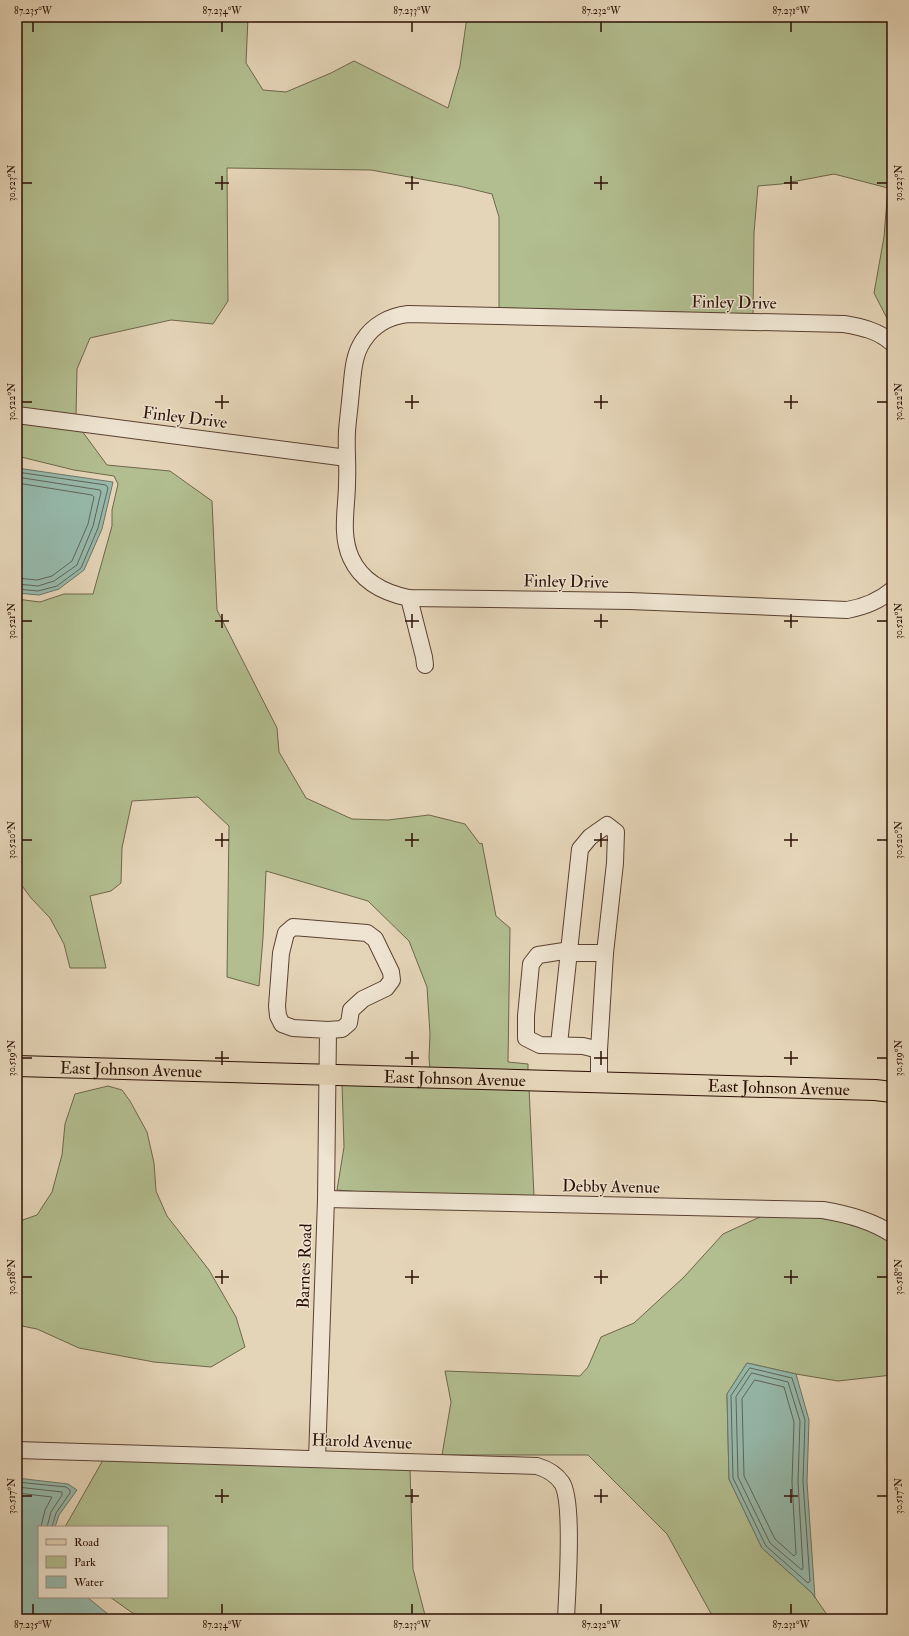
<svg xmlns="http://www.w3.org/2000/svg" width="909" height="1636" viewBox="0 0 909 1636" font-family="'IM FELL Double Pica',serif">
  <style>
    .green { fill: #b2be90; stroke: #6f664a }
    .water { fill: #96b9ab; stroke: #6c7568 }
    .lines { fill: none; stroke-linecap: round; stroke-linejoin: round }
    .shore { stroke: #616458; stroke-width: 1 }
    .minor-casing { stroke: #5a4031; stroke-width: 18 }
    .major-casing { stroke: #2c0f04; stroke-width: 22 }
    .minor { stroke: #eee4d1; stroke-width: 16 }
    .major { stroke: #e5d5b8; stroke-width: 20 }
    .ticks { fill: none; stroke: #2c0f04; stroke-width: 1.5 }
    .labels { text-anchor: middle; stroke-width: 3; stroke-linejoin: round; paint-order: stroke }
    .street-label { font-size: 17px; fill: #2c0f04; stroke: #eee4d1 }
    .neatline { fill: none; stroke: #2c0f04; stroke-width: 1.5 }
    .ticks-label { font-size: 10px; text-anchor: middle; fill: #2c0f04 }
  </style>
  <rect width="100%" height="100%" fill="#e5d5b8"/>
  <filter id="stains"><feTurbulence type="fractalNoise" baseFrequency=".005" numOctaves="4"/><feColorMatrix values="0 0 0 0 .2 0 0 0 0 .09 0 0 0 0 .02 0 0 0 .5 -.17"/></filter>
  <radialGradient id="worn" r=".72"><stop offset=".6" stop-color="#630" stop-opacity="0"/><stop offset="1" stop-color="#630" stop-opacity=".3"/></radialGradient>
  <g class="green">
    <path d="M 17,17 L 248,17 L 246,63 L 263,90 L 286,92 L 331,73 L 354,61 L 448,108 L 460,66 L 467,17 L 892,17 L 892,328 L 874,293 L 884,237 L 888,188 L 834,174 L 781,184 L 758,186 L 754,233 L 753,314 L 499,308 L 499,217 L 492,194 L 459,186 L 371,170 L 227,168 L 228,301 L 213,324 L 171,320 L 90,338 L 77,369 L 76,415 L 17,407 Z"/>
    <path d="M 17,422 L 82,431 L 107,465 L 170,471 L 212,501 L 217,610 L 277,728 L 279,752 L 306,798 L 352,819 L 388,820 L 429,815 L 465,824 L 480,844 L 482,843 L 496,916 L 510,928 L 508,1062 L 528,1064 L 528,1073 L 430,1070 L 429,1058 L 430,1034 L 427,987 L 409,941 L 368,901 L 266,871 L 263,938 L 259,986 L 227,977 L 229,826 L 198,797 L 132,801 L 122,848 L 121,883 L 111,891 L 90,896 L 106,968 L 70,968 L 64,944 L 50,918 L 31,898 L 17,879 L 17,599 L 40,602 L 64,594 L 93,594 L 112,526 L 112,510 L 118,484 L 114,476 L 74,470 L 17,456 Z"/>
    <path d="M 342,1083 L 529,1088 L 534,1196 L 373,1193 L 337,1190 L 344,1147 Z"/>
    <path d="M 108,1086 L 122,1090 L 130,1101 L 147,1132 L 154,1163 L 156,1191 L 167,1216 L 209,1270 L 236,1317 L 245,1347 L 211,1367 L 154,1362 L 79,1348 L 37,1329 L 17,1325 L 17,1222 L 37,1215 L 52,1192 L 62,1155 L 65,1124 L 75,1094 Z"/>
    <path d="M 762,1216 C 811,1217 849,1215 892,1243 L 892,1375 L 838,1381 L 796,1374 L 747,1363 L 727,1394 L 729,1479 L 762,1548 L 812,1593 L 830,1619 L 714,1619 L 667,1534 L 588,1455 L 442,1455 L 451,1402 L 445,1371 L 580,1376 L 588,1367 L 601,1337 L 634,1323 L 684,1277 L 723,1234 Z"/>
    <path d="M 103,1460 L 410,1469 L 413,1569 L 426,1619 L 144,1619 L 131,1612 L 110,1597 L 167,1597 L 167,1527 L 65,1527 Z"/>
  </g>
  <g class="water">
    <path d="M 17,468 L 113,482 L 102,529 L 84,570 L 59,589 L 39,595 L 17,593 Z"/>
    <path d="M 747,1363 L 796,1374 L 809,1420 L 807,1482 L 815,1598 L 812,1593 L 762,1548 L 729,1479 L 727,1394 Z"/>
    <path d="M 17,1478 L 68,1484 L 77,1490 L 59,1515 L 55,1527 L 39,1527 L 39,1597 L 87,1597 L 114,1619 L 17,1619 Z"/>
  </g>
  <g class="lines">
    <g class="shore">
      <path d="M 17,472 L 106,485 L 108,488 L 98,528 L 81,568 L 57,586 L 38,591 L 17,589"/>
      <path d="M 17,477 L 100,490 L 101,492 L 93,526 L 77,565 L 54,581 L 38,586 L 17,584"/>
      <path d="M 17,483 L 92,495 L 94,497 L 88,524 L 72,561 L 52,576 L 37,580 L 17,578"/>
      <path d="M 750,1368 L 792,1378 L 805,1420 L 803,1482 L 810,1581 L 808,1583 L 766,1546 L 733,1478 L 731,1396 Z"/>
      <path d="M 752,1373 L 788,1382 L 800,1421 L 798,1482 L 803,1568 L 802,1570 L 770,1543 L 738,1477 L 736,1397 Z"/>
      <path d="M 755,1380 L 784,1387 L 794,1422 L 792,1482 L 796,1554 L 794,1556 L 775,1539 L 744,1476 L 742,1399 Z"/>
      <path d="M 17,1482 L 66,1487 L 70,1490 L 70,1493 L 56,1513 L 52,1527"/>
      <path d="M 17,1487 L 62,1492 L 62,1495 L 51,1512 L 47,1527"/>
      <path d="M 17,1493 L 52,1497 L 45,1510 L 41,1527"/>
    </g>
    <defs>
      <g id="minor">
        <path d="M 892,343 C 879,331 862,327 844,324 L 408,314 C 390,316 373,325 363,341 C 353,356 353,374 351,391 C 350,404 348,418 347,431 C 346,448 348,465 347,483 C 347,507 340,534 351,558 C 362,582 384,593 409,598 L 630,601 L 847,610 C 864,607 879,601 892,590"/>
        <path d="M 17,415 L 347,458"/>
        <path d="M 409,598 L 424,657 L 425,665"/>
        <path d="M 559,1044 L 580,849 L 590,837 L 607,825 L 616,832 L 615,863 L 605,953"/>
        <path d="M 599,1082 L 599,1050 L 583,1046 L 540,1045 L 526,1038 L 526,1016 L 531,964 L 538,955 L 564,951 L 569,953 L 605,953 L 599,1050"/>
        <path d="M 326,1199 L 823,1210 C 847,1214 871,1220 892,1234"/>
        <path d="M 17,1450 L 537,1466 C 547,1469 556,1474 562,1483 C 574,1502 567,1592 566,1619"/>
        <path d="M 317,1459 L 326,1199 L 328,1030 L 342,1029 L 349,1023 L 351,1010 L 363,999 L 386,988 L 392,980 L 391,972 L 375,939 L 367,933 L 293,927 L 286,933 L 281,953 L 277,1006 L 278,1016 L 282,1024 L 293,1028 L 328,1030"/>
      </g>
      <g id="major">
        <path id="s1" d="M 17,1066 L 875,1090 L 892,1092"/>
      </g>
    </defs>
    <use href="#minor" class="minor-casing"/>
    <use href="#major" class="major-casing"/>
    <use href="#minor" class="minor"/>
    <use href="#major" class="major"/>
  </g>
  <path class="ticks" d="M 33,22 L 33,32M 222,22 L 222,32M 412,22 L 412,32M 601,22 L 601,32M 791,22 L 791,32M 222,176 L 222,190M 412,176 L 412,190M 601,176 L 601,190M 791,176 L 791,190M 22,183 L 32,183M 215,183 L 229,183M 405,183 L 419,183M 594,183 L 608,183M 784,183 L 798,183M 877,183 L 887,183M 222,395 L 222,409M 412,395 L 412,409M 601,395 L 601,409M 791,395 L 791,409M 22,402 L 32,402M 215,402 L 229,402M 405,402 L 419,402M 594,402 L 608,402M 784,402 L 798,402M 877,402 L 887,402M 222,614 L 222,628M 412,614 L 412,628M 601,614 L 601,628M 791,614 L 791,628M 22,621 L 32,621M 215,621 L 229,621M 405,621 L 419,621M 594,621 L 608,621M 784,621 L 798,621M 877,621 L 887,621M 222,833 L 222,847M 412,833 L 412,847M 601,833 L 601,847M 791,833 L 791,847M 22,840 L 32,840M 215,840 L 229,840M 405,840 L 419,840M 594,840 L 608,840M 784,840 L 798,840M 877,840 L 887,840M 222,1051 L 222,1065M 412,1051 L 412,1065M 601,1051 L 601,1065M 791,1051 L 791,1065M 22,1058 L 32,1058M 215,1058 L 229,1058M 405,1058 L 419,1058M 594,1058 L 608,1058M 784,1058 L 798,1058M 877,1058 L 887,1058M 222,1270 L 222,1284M 412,1270 L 412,1284M 601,1270 L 601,1284M 791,1270 L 791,1284M 22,1277 L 32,1277M 215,1277 L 229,1277M 405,1277 L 419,1277M 594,1277 L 608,1277M 784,1277 L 798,1277M 877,1277 L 887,1277M 222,1489 L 222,1503M 412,1489 L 412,1503M 601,1489 L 601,1503M 791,1489 L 791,1503M 22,1496 L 32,1496M 215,1496 L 229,1496M 405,1496 L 419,1496M 594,1496 L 608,1496M 784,1496 L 798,1496M 877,1496 L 887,1496M 33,1604 L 33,1614M 222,1604 L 222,1614M 412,1604 L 412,1614M 601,1604 L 601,1614M 791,1604 L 791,1614"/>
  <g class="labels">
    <g class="street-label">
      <text transform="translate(734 302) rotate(1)" y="6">Finley Drive</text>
      <text transform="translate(185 417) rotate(7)" y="6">Finley Drive</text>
      <text transform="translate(566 581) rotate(1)" y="6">Finley Drive</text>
      <text dy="6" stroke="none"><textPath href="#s1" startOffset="114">East Johnson Avenue</textPath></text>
      <text dy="6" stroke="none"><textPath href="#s1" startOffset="438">East Johnson Avenue</textPath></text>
      <text dy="6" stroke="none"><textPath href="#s1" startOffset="762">East Johnson Avenue</textPath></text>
      <text transform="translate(611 1186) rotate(1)" y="6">Debby Avenue</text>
      <text transform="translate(304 1266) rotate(-88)" y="6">Barnes Road</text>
      <text transform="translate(362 1441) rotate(2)" y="6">Harold Avenue</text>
    </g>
  </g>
  <rect width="909" height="1636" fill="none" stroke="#e5d5b8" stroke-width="44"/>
  <rect x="38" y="1526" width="130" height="72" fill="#eee4d1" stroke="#a08f7f"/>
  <rect x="46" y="1539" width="20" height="6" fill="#e5d5b8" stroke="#a08f7f"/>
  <text x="74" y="1546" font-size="12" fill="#2c0f04">Road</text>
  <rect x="46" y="1556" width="20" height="12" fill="#b2be90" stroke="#a08f7f"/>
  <text x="74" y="1566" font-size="12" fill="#2c0f04">Park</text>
  <rect x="46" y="1576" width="20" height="12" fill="#96b9ab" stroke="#a08f7f"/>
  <text x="74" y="1586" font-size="12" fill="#2c0f04">Water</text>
  <rect x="22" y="22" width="865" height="1592" class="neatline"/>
  <g class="ticks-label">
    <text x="33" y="14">87.235°W</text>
    <text x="222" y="14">87.234°W</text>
    <text x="412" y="14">87.233°W</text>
    <text x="601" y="14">87.232°W</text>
    <text x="791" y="14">87.231°W</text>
    <text transform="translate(11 183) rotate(-90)" y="4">30.523°N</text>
    <text transform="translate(898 183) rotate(-90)" y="4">30.523°N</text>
    <text transform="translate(11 402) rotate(-90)" y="4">30.522°N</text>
    <text transform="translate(898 402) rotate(-90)" y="4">30.522°N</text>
    <text transform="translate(11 621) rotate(-90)" y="4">30.521°N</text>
    <text transform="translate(898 621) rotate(-90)" y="4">30.521°N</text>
    <text transform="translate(11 840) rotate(-90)" y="4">30.520°N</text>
    <text transform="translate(898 840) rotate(-90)" y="4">30.520°N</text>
    <text transform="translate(11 1058) rotate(-90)" y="4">30.519°N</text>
    <text transform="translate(898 1058) rotate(-90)" y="4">30.519°N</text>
    <text transform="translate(11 1277) rotate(-90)" y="4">30.518°N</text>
    <text transform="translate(898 1277) rotate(-90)" y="4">30.518°N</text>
    <text transform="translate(11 1496) rotate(-90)" y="4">30.517°N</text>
    <text transform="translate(898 1496) rotate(-90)" y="4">30.517°N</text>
    <text x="33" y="1628">87.235°W</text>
    <text x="222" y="1628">87.234°W</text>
    <text x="412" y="1628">87.233°W</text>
    <text x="601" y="1628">87.232°W</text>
    <text x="791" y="1628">87.231°W</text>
  </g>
  <rect width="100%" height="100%" filter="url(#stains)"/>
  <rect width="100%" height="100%" fill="url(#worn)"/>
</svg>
